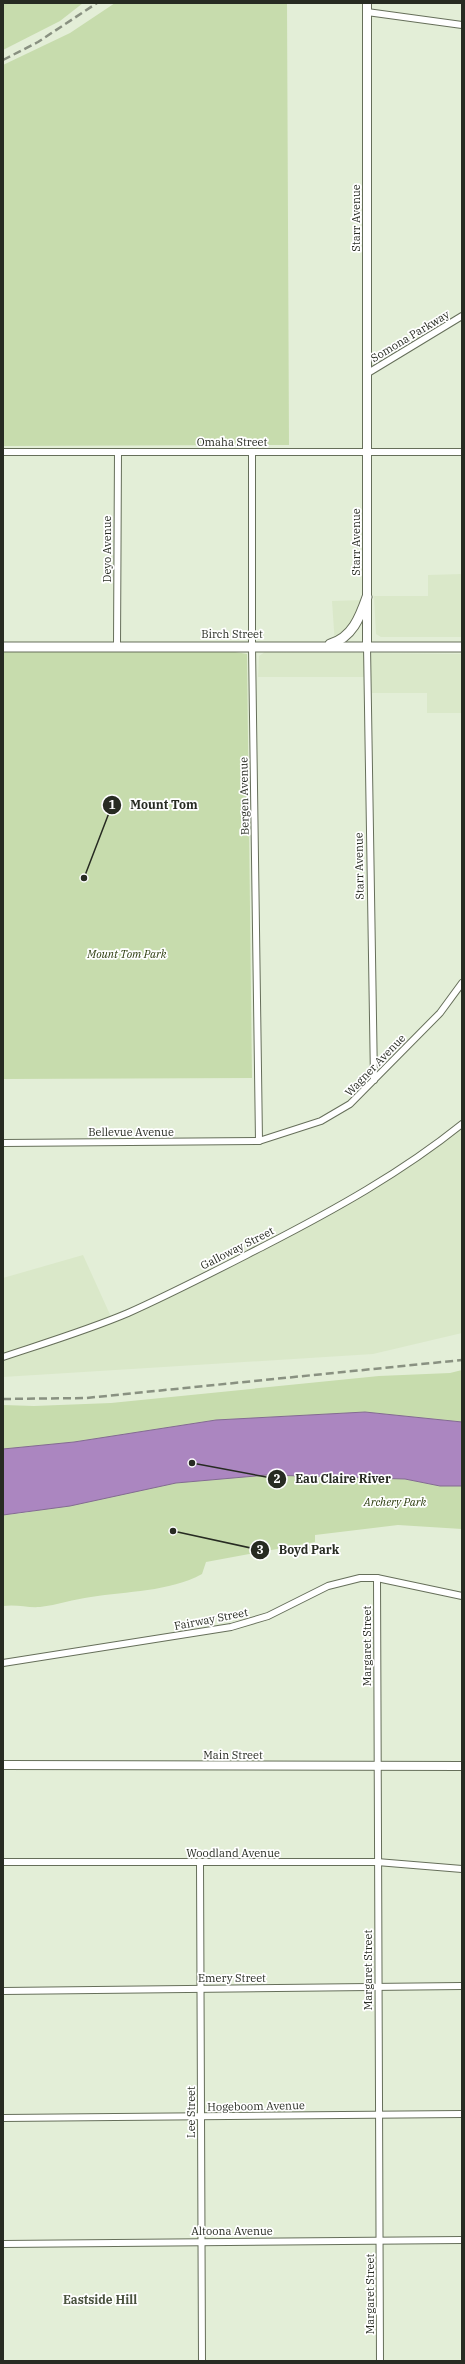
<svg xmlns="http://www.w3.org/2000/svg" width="465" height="2364" viewBox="0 0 465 2364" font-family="'IBM Plex Serif',serif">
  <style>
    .built { fill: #dae8c9 }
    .green { fill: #c7dcad }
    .water { fill: #ab86c0; stroke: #836b91 }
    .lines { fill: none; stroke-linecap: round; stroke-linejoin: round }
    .minor-casing { stroke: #666f5a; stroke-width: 8 }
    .tertiary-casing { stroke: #666f5a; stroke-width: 10 }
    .secondary-casing { stroke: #666f5a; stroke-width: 11 }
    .minor { stroke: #fff; stroke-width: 6 }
    .tertiary { stroke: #fff; stroke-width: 8 }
    .secondary { stroke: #fff; stroke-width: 9 }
    .rail { stroke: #899181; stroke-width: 2.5; stroke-dasharray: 8 4; stroke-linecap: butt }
    .labels { text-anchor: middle; stroke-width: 3.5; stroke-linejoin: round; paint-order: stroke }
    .street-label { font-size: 11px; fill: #272b22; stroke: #fff }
    .park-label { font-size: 11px; font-style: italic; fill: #2b3c0d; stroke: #fff }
    .neighbourhood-label { font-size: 12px; font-weight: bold; fill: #4a533f; stroke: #fff }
    .leader { fill: none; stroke: #272b22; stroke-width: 1.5 }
    .callout-dot { fill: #272b22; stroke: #fff; stroke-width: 1.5 }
    .mark-label { font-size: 12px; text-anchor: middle; font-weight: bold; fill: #fff }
    .callout-label { font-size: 12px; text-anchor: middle; font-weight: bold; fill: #272b22; stroke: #fff; stroke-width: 3.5; stroke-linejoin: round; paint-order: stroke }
  </style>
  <rect width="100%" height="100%" fill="#e3eed7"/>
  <g class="built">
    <path d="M 462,574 L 462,637 L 381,637 L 376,634 L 374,596 L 428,596 L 428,575 Z"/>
    <path d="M 363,600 L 355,631 L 347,640 L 335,645 L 332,601 Z"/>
    <path d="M 265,652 L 462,654 L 462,713 L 427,713 L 427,693 L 372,693 L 371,677 L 258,677 L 259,656 Z"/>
    <path d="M 462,1124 L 462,1333 L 373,1354 L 3,1377 L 3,1278 L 83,1255 L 112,1319 L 185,1286 L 387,1179 Z"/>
  </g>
  <g class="green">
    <path d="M 3,3 L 83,3 L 60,21 L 3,50 Z"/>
    <path d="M 115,3 L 287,3 L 289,445 L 3,446 L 3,65 L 70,33 Z"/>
    <path d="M 3,652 L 235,652 L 247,654 L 252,1078 L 3,1079 Z"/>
    <path d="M 462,1370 L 462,1422 L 365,1412 L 216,1420 L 74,1442 L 3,1449 L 3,1405 L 34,1406 L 111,1403 L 379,1376 L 450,1373 Z"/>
    <path d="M 267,1475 L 405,1479 L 440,1486 L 462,1486 L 462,1529 L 398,1525 L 315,1535 L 315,1542 L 206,1562 L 202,1574 C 169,1592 127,1591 91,1597 C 74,1599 57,1605 40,1607 C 27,1608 17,1604 3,1606 L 3,1515 L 24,1513 L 176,1483 Z"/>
  </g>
  <path class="water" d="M 365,1412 L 462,1422 L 462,1486 L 440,1486 L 405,1479 L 267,1475 L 176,1483 L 70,1506 L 3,1515 L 3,1449 L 74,1442 L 216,1420 Z"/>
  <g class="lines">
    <defs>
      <g id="minor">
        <path d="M 367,12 L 462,25"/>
        <path d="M 368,373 L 462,316"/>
        <path d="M 3,452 L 462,452"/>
        <path d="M 252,452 L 252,646 L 259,1141"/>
        <path d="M 117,646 L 118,452"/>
        <path d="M 367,646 L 374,1080"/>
        <path d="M 3,1143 L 259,1141 L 321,1121 L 350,1104 L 440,1013 L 462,983"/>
        <path d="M 3,1357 C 45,1343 88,1330 128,1313 C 175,1292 219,1269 264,1246 C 334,1210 401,1173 462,1124"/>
        <path d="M 377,1578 L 380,2361"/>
        <path d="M 3,1663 L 231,1627 L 268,1616 L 328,1586 L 360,1578 L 377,1578 L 462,1596"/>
        <path d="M 3,1862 L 377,1862 L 462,1869"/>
        <path d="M 200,1863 L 202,2361"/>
        <path d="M 3,1991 L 462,1986"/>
        <path d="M 3,2118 L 462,2114"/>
        <path d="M 3,2244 L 462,2240"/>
      </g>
      <g id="tertiary">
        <path d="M 367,3 L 367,646"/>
        <path d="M 3,1765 L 462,1766"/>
      </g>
      <g id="secondary">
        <path d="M 330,644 C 352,638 360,617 367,597"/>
        <path d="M 3,647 L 462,647"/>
      </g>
    </defs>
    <use href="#minor" class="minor-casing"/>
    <use href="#tertiary" class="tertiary-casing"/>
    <use href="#secondary" class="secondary-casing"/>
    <use href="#minor" class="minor"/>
    <use href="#tertiary" class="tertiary"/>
    <use href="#secondary" class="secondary"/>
    <g class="rail">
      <path d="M 3,60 L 38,42 L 97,3"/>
      <path d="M 3,1399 L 86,1398 L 462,1360"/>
    </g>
  </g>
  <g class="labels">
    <g class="street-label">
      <text transform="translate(356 218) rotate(-90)" y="4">Starr Avenue</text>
      <text transform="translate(410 336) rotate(-31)" y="4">Somona Parkway</text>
      <text x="232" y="446">Omaha Street</text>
      <text transform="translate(356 542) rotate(-90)" y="4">Starr Avenue</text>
      <text transform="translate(107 549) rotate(-90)" y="4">Deyo Avenue</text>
      <text x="232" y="638">Birch Street</text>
      <text transform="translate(244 796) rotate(-91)" y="4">Bergen Avenue</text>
      <text transform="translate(359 866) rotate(-91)" y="4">Starr Avenue</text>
      <text transform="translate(375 1065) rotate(-46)" y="4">Wagner Avenue</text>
      <text x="131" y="1136">Bellevue Avenue</text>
      <text transform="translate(237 1248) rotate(-27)" y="4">Galloway Street</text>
      <text transform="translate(211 1619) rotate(-11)" y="4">Fairway Street</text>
      <text transform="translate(367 1646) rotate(-90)" y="4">Margaret Street</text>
      <text x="233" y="1759">Main Street</text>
      <text x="233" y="1857">Woodland Avenue</text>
      <text transform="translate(368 1970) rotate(-90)" y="4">Margaret Street</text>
      <text x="232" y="1982">Emery Street</text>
      <text transform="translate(256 2106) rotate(-1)" y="4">Hogeboom Avenue</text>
      <text transform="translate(191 2112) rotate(-90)" y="4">Lee Street</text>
      <text x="232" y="2235">Altoona Avenue</text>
      <text transform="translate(370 2294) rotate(-90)" y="4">Margaret Street</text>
    </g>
    <g class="park-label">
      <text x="127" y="958">Mount Tom Park</text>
      <text x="395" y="1506">Archery Park</text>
    </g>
    <g class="neighbourhood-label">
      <text x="100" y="2304">Eastside Hill</text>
    </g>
  </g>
  <path class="leader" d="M84 878L112 805M192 1463L277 1479M173 1531L260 1550"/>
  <g class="callout-dot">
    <circle cx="84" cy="878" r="4"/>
    <circle cx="192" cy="1463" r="4"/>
    <circle cx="173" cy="1531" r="4"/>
    <circle cx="112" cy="805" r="10"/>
    <circle cx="277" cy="1479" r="10"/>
    <circle cx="260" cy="1550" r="10"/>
  </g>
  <g class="mark-label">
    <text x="112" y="809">1</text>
    <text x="277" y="1483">2</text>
    <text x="260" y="1554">3</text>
  </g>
  <g class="callout-label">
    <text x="164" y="809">Mount Tom</text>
    <text x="343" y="1483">Eau Claire River</text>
    <text x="309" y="1554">Boyd Park</text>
  </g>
  <rect width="465" height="2364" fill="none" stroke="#272b22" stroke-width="8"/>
</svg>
